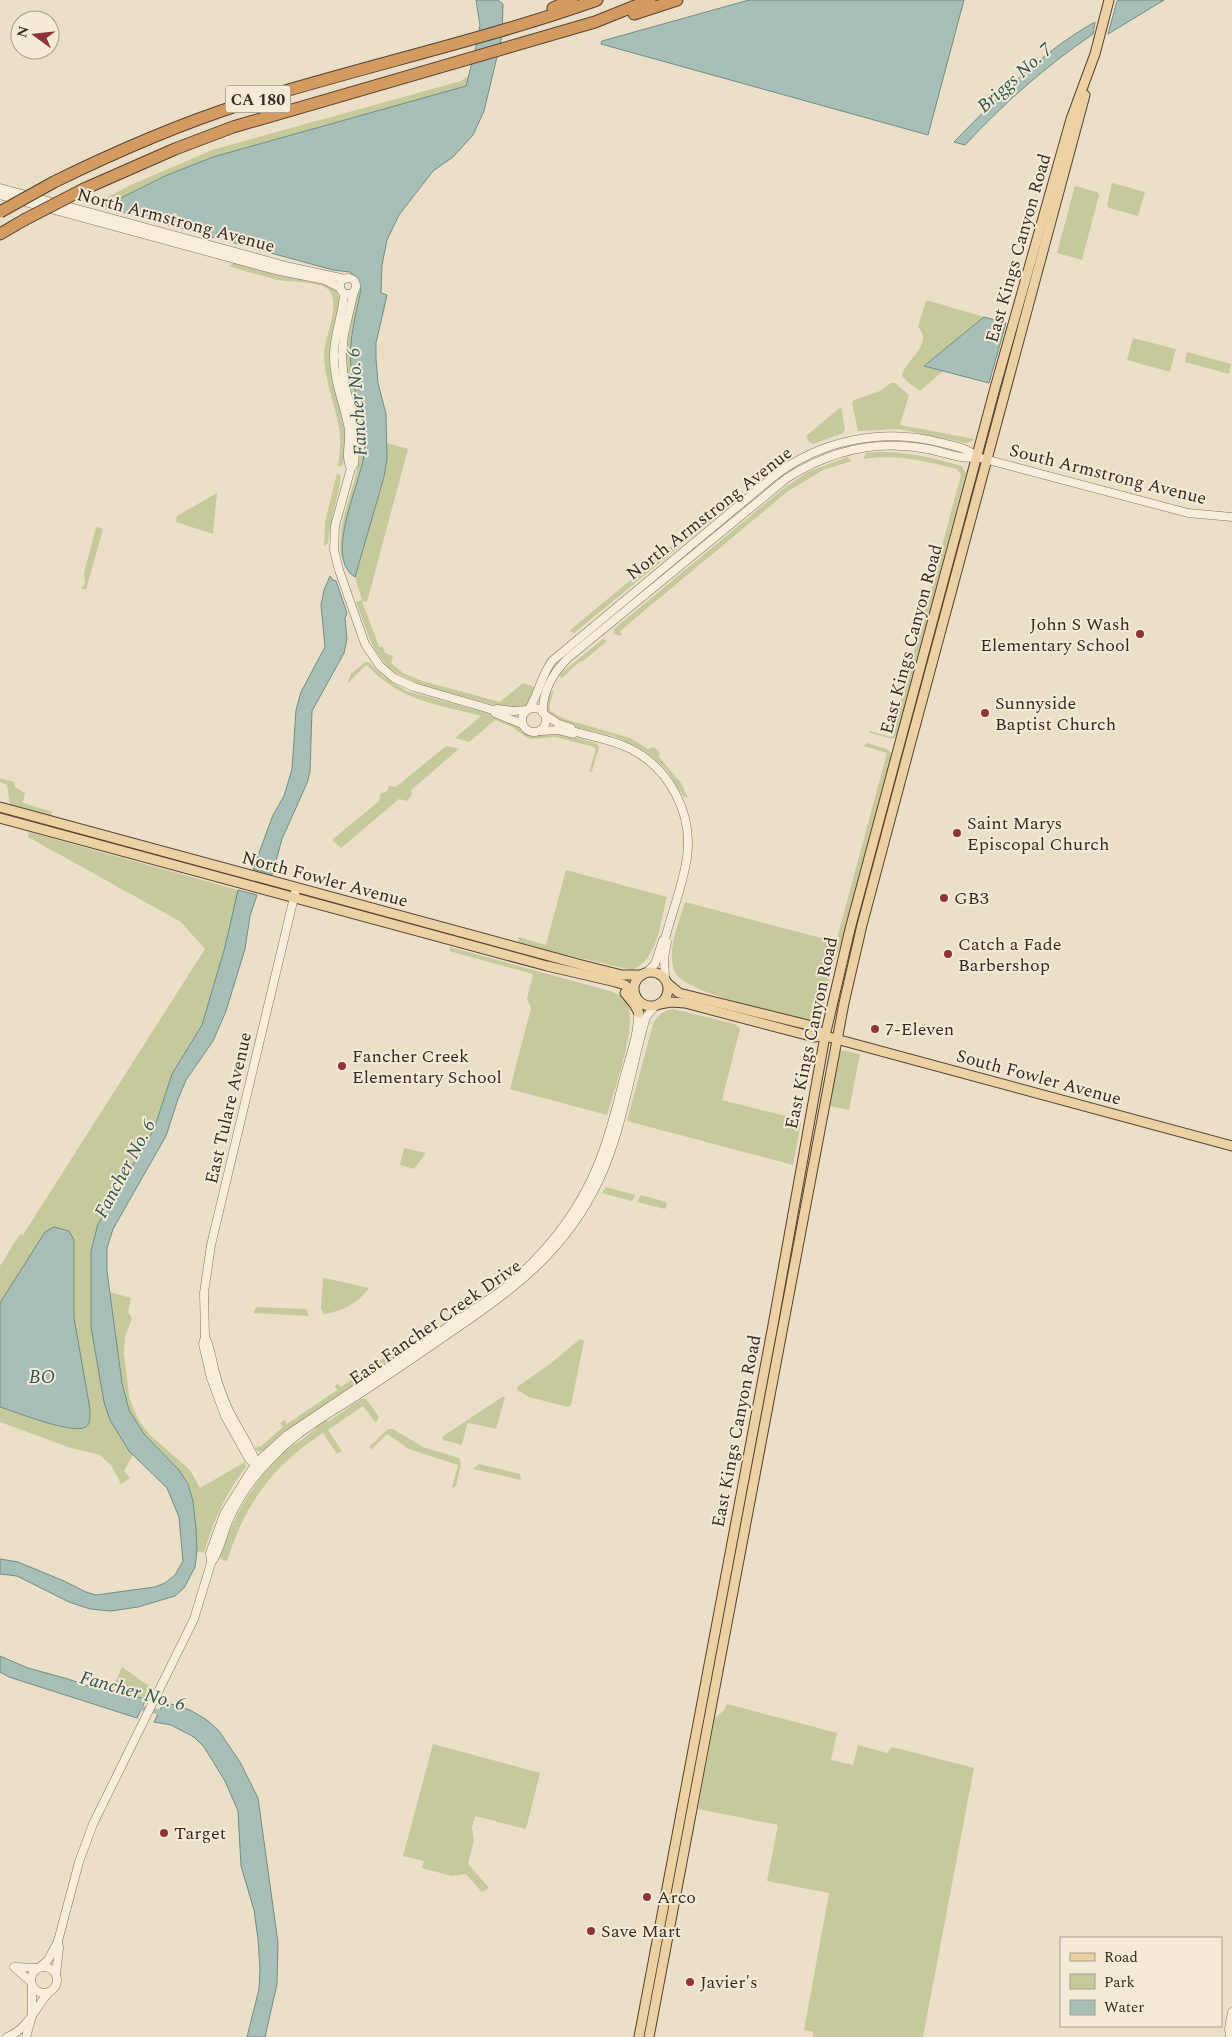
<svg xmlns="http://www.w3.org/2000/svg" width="1232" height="2037" viewBox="0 0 1232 2037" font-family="Spectral,serif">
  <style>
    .green { fill: #c6c99c }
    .water { fill: #a8bfb8; stroke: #708d85 }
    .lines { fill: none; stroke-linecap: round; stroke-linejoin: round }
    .canal { stroke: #a8bfb8; stroke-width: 5 }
    .minor-casing { stroke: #86715e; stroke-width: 9 }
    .major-casing { stroke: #544032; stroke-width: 11 }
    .highway-casing { stroke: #544032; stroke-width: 13 }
    .minor { stroke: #f6eddb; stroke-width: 8 }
    .major { stroke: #ebd1a3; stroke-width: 9 }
    .highway { stroke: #d39b60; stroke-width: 11 }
    .highway-bridge-casing { stroke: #544032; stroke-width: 13; stroke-linecap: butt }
    .highway-bridge { stroke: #d39b60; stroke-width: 11 }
    .poi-dot { fill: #903338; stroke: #f3ead7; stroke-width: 2 }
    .labels { text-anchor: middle; stroke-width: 4; stroke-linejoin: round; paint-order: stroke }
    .shield { fill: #f3ead7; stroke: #6f6458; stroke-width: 1 }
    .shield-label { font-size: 16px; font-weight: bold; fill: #372b21 }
    .street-label { font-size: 18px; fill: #372b21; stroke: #f3ead7 }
    .poi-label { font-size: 18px; fill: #372b21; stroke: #f3ead7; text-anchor: start }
    .water-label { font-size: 19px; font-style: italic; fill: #315652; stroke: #f3ead7 }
  </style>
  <rect width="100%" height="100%" fill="#ebdfc8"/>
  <g class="green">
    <path d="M 469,75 L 466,86 L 213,157 L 166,176 L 103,207 L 94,204 L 131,185 L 212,150 L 461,81 Z"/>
    <path d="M 1112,183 L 1145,192 L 1138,216 L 1109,208 L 1107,205 Z"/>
    <path d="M 1075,186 L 1097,192 L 1099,195 L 1082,260 L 1057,253 Z"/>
    <path d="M 235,262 L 283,276 L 328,284 L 336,290 L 340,300 C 336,321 328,343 330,364 C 332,392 355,442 342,466 L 338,466 C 340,454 341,441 339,428 C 335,403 324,380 324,353 C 325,338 341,302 329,290 C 318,280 288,283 274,279 C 259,275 244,271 229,266 Z"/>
    <path d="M 359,287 L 361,288 C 356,315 347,343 351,371 C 355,399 367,424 364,453 C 362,489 341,520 342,557 L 341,557 C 336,518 358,486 360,449 C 361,425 352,404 347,381 C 341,350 350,317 359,287 Z"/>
    <path d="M 926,300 L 984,317 L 925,365 L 943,371 L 920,391 L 910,384 L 902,376 C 903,362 935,344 918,327 Z"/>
    <path d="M 1133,338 L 1176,349 L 1170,372 L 1127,360 Z"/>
    <path d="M 1187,352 L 1231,364 L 1229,374 L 1185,362 Z"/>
    <path d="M 891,383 L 895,383 L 909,395 L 900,425 L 974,439 L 973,441 L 966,443 L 899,429 L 858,431 L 852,403 L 854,400 L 880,391 Z"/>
    <path d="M 841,407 L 845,430 L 843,433 L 813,444 L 809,442 L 806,436 Z"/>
    <path d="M 387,443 L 408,449 L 367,602 L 362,601 L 379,647 L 383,647 L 385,653 L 393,656 L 391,663 L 403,673 L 422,681 L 500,702 L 523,683 L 535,687 L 535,691 L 524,708 L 501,707 L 421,685 L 398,674 L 387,666 L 375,650 L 368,635 L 356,602 L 362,600 L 355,577 L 384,477 L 387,459 Z"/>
    <path d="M 877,452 C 907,451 933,458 962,466 L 966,473 L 897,735 L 893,739 L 870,733 L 869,731 L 891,737 L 961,475 L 957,469 C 924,461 898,454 863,459 L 866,453 Z"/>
    <path d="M 847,457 L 852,461 L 823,470 L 787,492 L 620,631 L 622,636 L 614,634 L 614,629 L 784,488 L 808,472 Z"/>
    <path d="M 337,473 L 341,476 C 338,499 330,520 328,543 L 324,546 L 325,522 Z"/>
    <path d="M 217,493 L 213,534 L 176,522 L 177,516 Z"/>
    <path d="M 712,510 L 715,514 L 713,519 L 574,633 L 569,631 L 708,516 Z"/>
    <path d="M 96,527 L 103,529 L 86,590 L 81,588 L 85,584 L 84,573 Z"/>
    <path d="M 603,639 L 607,641 L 583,661 L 579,662 L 561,679 L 560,674 Z"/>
    <path d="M 365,662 L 370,663 L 384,677 L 407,691 L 502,717 L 516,724 L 529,734 L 561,733 L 596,743 L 599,747 L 592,771 L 589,773 L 596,749 L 594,747 L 555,737 L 531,739 L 526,737 L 512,727 L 495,720 L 469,742 L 455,738 L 481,716 C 437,704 400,701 368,666 L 365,666 L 347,684 L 351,674 Z"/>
    <path d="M 554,690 L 550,704 L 550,711 L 565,719 L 630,738 L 648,749 L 654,747 L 660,753 L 659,757 L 681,783 L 688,798 L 683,796 L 666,769 L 650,755 L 636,746 L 613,736 L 567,725 L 546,712 L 549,694 Z"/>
    <path d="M 867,743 L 887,749 L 891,753 L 891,757 L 841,944 L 836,957 L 819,1021 L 816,1022 C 790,1015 681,994 674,970 C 667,949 679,922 685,902 L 836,942 L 887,753 L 863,746 Z"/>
    <path d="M 446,746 L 459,749 L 411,790 L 412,794 L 407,801 L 399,799 L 341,848 L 332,840 L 379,801 L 380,794 L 387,791 L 389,786 L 396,787 Z"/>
    <path d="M 0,778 L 14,782 L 15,787 L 25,793 L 23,803 L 53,812 L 52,814 L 48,815 L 10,804 L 7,785 L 0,782 Z"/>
    <path d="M 29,832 L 238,890 L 225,947 L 202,1025 L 172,1074 L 154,1129 L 98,1224 L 91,1251 L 91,1327 L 104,1402 L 110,1420 L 133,1455 L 124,1471 L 130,1478 L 121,1484 L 111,1465 L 100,1455 L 68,1447 L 0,1422 L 0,1266 L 20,1234 L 23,1235 L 205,949 L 181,922 L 28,837 Z"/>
    <path d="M 566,870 L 667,897 C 660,921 658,960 632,970 L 545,950 L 519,942 L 518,937 L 546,945 Z"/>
    <path d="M 450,947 L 613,992 C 620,995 625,998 628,1004 C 637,1026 614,1092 607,1115 L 510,1089 L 531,1008 L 527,999 L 533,974 L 449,951 Z"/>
    <path d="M 673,1009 L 735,1024 L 740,1029 L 722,1100 L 798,1119 L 801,1123 L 793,1165 L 627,1121 L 653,1024 C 658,1015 663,1011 673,1009 Z"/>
    <path d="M 842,1050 L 860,1054 L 849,1110 L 829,1106 L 839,1053 Z"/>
    <path d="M 404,1148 L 426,1153 L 414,1169 L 400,1165 Z"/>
    <path d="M 606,1187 L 635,1195 L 632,1201 L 602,1193 Z"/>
    <path d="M 641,1195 L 666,1202 L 667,1205 L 665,1209 L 637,1202 Z"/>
    <path d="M 323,1278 L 324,1278 L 369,1288 C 358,1303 343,1311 324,1314 L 321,1308 Z"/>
    <path d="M 110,1292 L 131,1298 L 128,1312 L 132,1318 L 125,1337 L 124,1353 L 129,1395 L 133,1408 L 140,1422 L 150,1435 L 190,1470 L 200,1488 L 245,1462 L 246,1467 C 226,1493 213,1521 204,1553 L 197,1551 L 193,1501 L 188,1484 L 144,1434 L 129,1410 L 122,1383 Z"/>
    <path d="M 257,1307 L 306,1309 L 309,1316 L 254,1313 L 254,1310 Z"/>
    <path d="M 580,1339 L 584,1341 L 571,1405 L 568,1407 L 529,1397 L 517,1390 L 517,1387 L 550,1364 Z"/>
    <path d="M 394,1351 L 394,1359 L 298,1423 L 264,1451 L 259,1452 L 255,1449 L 258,1446 L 260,1447 L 283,1427 L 280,1423 L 285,1420 L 287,1424 L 337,1390 L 335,1386 L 338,1384 L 341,1387 Z"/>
    <path d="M 502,1397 L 505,1397 L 496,1429 L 469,1423 L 467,1424 L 462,1445 L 443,1440 L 442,1437 Z"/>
    <path d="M 361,1399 L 366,1399 L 379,1417 L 376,1423 L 363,1406 L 328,1430 L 342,1451 L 337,1454 L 323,1433 C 272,1466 245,1504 227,1561 L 220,1559 C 231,1519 252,1483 282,1454 C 292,1446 312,1434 318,1425 L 325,1421 L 329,1421 Z"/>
    <path d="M 388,1429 L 393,1429 L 423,1447 L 459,1458 L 461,1463 L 456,1486 L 452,1488 L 458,1465 L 409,1449 L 387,1434 L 371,1450 L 370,1446 Z"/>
    <path d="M 479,1464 L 520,1474 L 521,1480 L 473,1469 Z"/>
    <path d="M 122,1667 L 149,1686 L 146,1699 L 111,1692 Z"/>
    <path d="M 727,1704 L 837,1733 L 831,1760 L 853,1765 L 858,1745 L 887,1753 L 892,1747 L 974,1768 L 923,2037 L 813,2037 L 813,2032 L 804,2030 L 829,1893 L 767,1881 L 778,1825 L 698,1809 L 715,1718 L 724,1710 Z"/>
    <path d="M 433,1744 L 540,1773 L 526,1829 L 475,1816 L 472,1828 L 474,1840 L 468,1864 L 489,1888 L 482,1892 L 466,1874 L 452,1876 L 422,1868 L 424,1861 L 403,1856 Z"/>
  </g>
  <g class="water">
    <path d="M 476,0 L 498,0 L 503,4 L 502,36 L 484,111 L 473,135 L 453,157 L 433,171 L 399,215 L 387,240 L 382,265 L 381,293 L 387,295 L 376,343 L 376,359 L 378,383 L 386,414 L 387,459 L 384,477 L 355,577 C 323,558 361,483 364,454 C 368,424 354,398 351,368 C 348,341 356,315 361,289 L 359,287 L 357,278 L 350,272 L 333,270 L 103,207 L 165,176 L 213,157 L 466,86 L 477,43 L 480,25 Z"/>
    <path d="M 749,0 L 964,0 L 928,135 L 601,44 L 602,41 Z"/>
    <path d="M 1121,0 L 1164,0 L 1108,34 L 1117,1 Z"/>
    <path d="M 1095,22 L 1093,34 C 1046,66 1004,103 965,145 L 954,142 C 997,98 1041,52 1095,22 Z"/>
    <path d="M 984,317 L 1006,323 L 989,383 L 924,366 Z"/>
    <path d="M 330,576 L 333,580 L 336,581 L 347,613 L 345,618 L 347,639 L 344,653 L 312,711 L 310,772 L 307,783 L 282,839 L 272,875 L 253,869 L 273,815 L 284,796 L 292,769 L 296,710 L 301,692 L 325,647 L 321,605 L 324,590 Z"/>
    <path d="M 238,890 L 257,895 L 250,916 L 245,949 L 226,1011 L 213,1041 L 186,1080 L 178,1099 L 166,1136 L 113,1229 L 107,1248 L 107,1271 L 122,1383 L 129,1410 L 144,1434 L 179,1470 L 188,1484 L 193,1501 L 196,1528 L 197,1551 L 195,1567 L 184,1588 L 175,1596 L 138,1607 L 111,1611 L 90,1609 L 69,1602 L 17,1576 L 0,1574 L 0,1559 L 18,1562 L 64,1581 L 86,1592 L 96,1595 L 155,1587 L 165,1583 L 175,1575 L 183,1561 L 179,1517 L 167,1488 L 129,1451 L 110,1420 L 104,1402 L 91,1327 L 91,1251 L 98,1224 L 154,1129 L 172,1074 L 202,1025 L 225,947 Z"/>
    <path d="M 54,1227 L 69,1231 L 74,1240 L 74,1318 L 90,1409 C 90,1415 91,1423 86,1427 C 73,1435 16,1412 0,1407 L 0,1303 L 45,1232 Z"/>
    <path d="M 0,1656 L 28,1668 L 68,1679 L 94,1688 L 146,1699 L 137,1718 L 9,1677 L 0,1672 Z"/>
    <path d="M 164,1702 L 190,1710 L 207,1720 L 219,1731 L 240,1762 L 258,1798 L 278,1943 L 277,1984 L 265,2037 L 247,2037 L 259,1989 L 260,1969 L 258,1939 L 254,1910 L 241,1866 L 238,1811 L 225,1781 L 204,1747 L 194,1737 L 171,1725 L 154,1722 Z"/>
  </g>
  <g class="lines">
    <path class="canal" d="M 136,1707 L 165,1713"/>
    <defs>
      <g id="minor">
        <path d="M 0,188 L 290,267 L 345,279"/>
        <path d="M 0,195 L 275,270 L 325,280 L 340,288"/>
        <circle cx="348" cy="286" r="8"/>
        <path d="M 354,291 L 344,334 L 342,356 L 344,382 L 354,420 L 356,443 L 354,464 L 351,468 L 335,526 L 334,550 L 339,570 L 365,644 L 380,666 L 394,678 L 414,687 L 493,710 L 495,713 L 522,724"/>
        <path d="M 344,294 C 343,316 333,336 334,358 C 334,383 345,406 349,430 C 350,442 345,458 351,468"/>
        <circle cx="534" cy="720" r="12"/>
        <path d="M 497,709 L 513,711 L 527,710"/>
        <path d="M 529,709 C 539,693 541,676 552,661 L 773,477 C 820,440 884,427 942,443 C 955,446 967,448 977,457"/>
        <path d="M 543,713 C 542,691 553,673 568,658 L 787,478 C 829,451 877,439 928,449 C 943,452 961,460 977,457 L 1188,513 L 1232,517"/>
        <path d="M 545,715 L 559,724 L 571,728"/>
        <path d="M 540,731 L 558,730 L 573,734 L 576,732 C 594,737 614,740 631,749 C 670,769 693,814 687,857 C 683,885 672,912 665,939 L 663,940 L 655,964 L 646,973"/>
        <path d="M 665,979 L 664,958 L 667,942"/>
        <path d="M 205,1337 C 209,1344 210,1351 212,1359 C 215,1374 220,1390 226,1404 C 234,1424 250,1444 256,1463"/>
        <path d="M 258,1466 L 249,1459 L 225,1416 L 211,1378 L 203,1344 L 205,1337 L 204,1293 L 211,1245 L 296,889"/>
        <path d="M 211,1563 C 221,1551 223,1530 231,1515 C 242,1491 259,1470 278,1452 C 301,1429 330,1413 358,1395 C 388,1375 418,1355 448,1334 C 511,1292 566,1251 599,1180 C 623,1129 630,1071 646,1017 L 655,1006"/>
        <path d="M 40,1967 L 48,1960 L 58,1941 L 79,1862 L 93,1824 L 194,1619 L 211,1563 L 210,1553 L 224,1514 L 256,1463 L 287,1435 L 501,1291 C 543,1257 579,1213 599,1162 C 610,1135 617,1106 624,1078 C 631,1053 642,1025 637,999"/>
        <circle cx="44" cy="1980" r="13"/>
        <path d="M 56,1974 L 59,1948 L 58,1941"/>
        <path d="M 31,1982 L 14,1967 L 38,1968"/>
        <path d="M 7,2037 C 28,2029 35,2008 49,1992"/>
        <path d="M 26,2037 L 32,2016 L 32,1985"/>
        <path d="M 1230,2037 L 1229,2029 L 1232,2012"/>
      </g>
      <g id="major">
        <path d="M 0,807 L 582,965 L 622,975 L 642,975"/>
        <path d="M 0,818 L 547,966 L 616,982 L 625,985 L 635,995"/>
        <circle cx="651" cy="989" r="17"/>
        <path d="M 667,983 L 679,993 L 812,1026 L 825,1036"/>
        <path d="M 625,993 L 634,1004 L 639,1013"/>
        <path d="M 660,1004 L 671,1002 L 685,1003 L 814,1037 L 825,1036 L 1232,1146"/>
        <path d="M 639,2037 L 773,1325 L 825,1036 L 850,929 L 995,388 L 1071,119 L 1095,54 L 1109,0"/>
        <path d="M 649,2037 L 844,1003 L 862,925 L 909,749 L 1085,95"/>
      </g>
      <g id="highway">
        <path d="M 553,8 L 572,0"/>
        <path d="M 634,14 L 677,0"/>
        <path d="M 54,182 C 115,152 177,125 242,104 C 360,67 481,41 597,0"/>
        <path d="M 84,189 L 175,149 L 233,127 L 595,22 L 650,0"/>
        <path d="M 0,234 L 24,220"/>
      </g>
    </defs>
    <use href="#minor" class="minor-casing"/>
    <use href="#major" class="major-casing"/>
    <use href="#highway" class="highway-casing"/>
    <use href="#minor" class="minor"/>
    <use href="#major" class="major"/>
    <use href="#highway" class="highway"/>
    <defs>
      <g id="highway-bridge">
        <path d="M 0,212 L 54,182"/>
        <path d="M 24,220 L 84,189"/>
      </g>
    </defs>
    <use href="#highway-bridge" class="highway-bridge-casing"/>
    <use href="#highway-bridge" class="highway-bridge"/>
  </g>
  <g class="poi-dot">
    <circle cx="1140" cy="634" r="5"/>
    <circle cx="985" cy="713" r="5"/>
    <circle cx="957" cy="833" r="5"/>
    <circle cx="944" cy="898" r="5"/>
    <circle cx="948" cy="954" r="5"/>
    <circle cx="875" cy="1029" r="5"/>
    <circle cx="342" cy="1066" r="5"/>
    <circle cx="164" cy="1833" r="5"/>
    <circle cx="647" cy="1897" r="5"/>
    <circle cx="591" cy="1931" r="5"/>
    <circle cx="690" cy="1982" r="5"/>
  </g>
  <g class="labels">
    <rect class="shield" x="225.5" y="85.5" width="65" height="27" rx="4"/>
    <g class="shield-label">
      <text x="258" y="105">CA 180</text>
    </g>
    <g class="street-label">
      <text transform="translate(176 220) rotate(15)" y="6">North Armstrong Avenue</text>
      <text transform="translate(1018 248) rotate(-74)" y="6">East Kings Canyon Road</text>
      <text transform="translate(1108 474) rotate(14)" y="6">South Armstrong Avenue</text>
      <text transform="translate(709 513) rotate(-38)" y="6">North Armstrong Avenue</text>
      <text transform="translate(911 639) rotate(-75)" y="6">East Kings Canyon Road</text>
      <text transform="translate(325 879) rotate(15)" y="6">North Fowler Avenue</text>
      <text transform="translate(811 1033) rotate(-78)" y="6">East Kings Canyon Road</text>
      <text transform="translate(1039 1077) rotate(15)" y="6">South Fowler Avenue</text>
      <text transform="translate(228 1108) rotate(-77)" y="6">East Tulare Avenue</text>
      <text transform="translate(435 1322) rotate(-35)" y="6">East Fancher Creek Drive</text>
      <text transform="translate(736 1431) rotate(-79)" y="6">East Kings Canyon Road</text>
    </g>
    <g class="poi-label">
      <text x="1130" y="630" text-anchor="end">John S Wash<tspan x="1130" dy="21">Elementary School</tspan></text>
      <text x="995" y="709">Sunnyside<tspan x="995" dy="21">Baptist Church</tspan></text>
      <text x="967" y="829">Saint Marys<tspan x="967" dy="21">Episcopal Church</tspan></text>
      <text x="954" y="904">GB3</text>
      <text x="958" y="950">Catch a Fade<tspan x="958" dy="21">Barbershop</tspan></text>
      <text x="885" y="1035">7-Eleven</text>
      <text x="352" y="1062">Fancher Creek<tspan x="352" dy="21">Elementary School</tspan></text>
      <text x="174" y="1839">Target</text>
      <text x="657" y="1903">Arco</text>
      <text x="601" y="1937">Save Mart</text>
      <text x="700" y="1988">Javier's</text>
    </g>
    <g class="water-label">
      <text transform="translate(1014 77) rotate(-42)" y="7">Briggs No. 7</text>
      <text transform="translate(356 402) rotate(-94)" y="7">Fancher No. 6</text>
      <text transform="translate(124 1168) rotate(-62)" y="7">Fancher No. 6</text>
      <text x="42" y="1383">BO</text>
      <text transform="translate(133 1690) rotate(15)" y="7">Fancher No. 6</text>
    </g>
  </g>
  <rect x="1060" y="1937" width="162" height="90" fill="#f3ead7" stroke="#a89e8e"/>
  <rect x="1070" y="1953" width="25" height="8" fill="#ebd1a3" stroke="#a89e8e"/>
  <text x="1104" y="1962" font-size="15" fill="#372b21">Road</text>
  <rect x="1070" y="1974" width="25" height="15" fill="#c6c99c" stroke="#a89e8e"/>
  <text x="1104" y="1987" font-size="15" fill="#372b21">Park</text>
  <rect x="1070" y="2000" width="25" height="15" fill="#a8bfb8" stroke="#a89e8e"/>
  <text x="1104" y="2012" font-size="15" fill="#372b21">Water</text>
  <g transform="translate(35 35) rotate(285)"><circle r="24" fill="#f3ead7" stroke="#a89e8e"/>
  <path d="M0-4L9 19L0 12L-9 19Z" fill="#903338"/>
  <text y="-8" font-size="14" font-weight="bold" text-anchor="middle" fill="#372b21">N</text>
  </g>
</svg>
